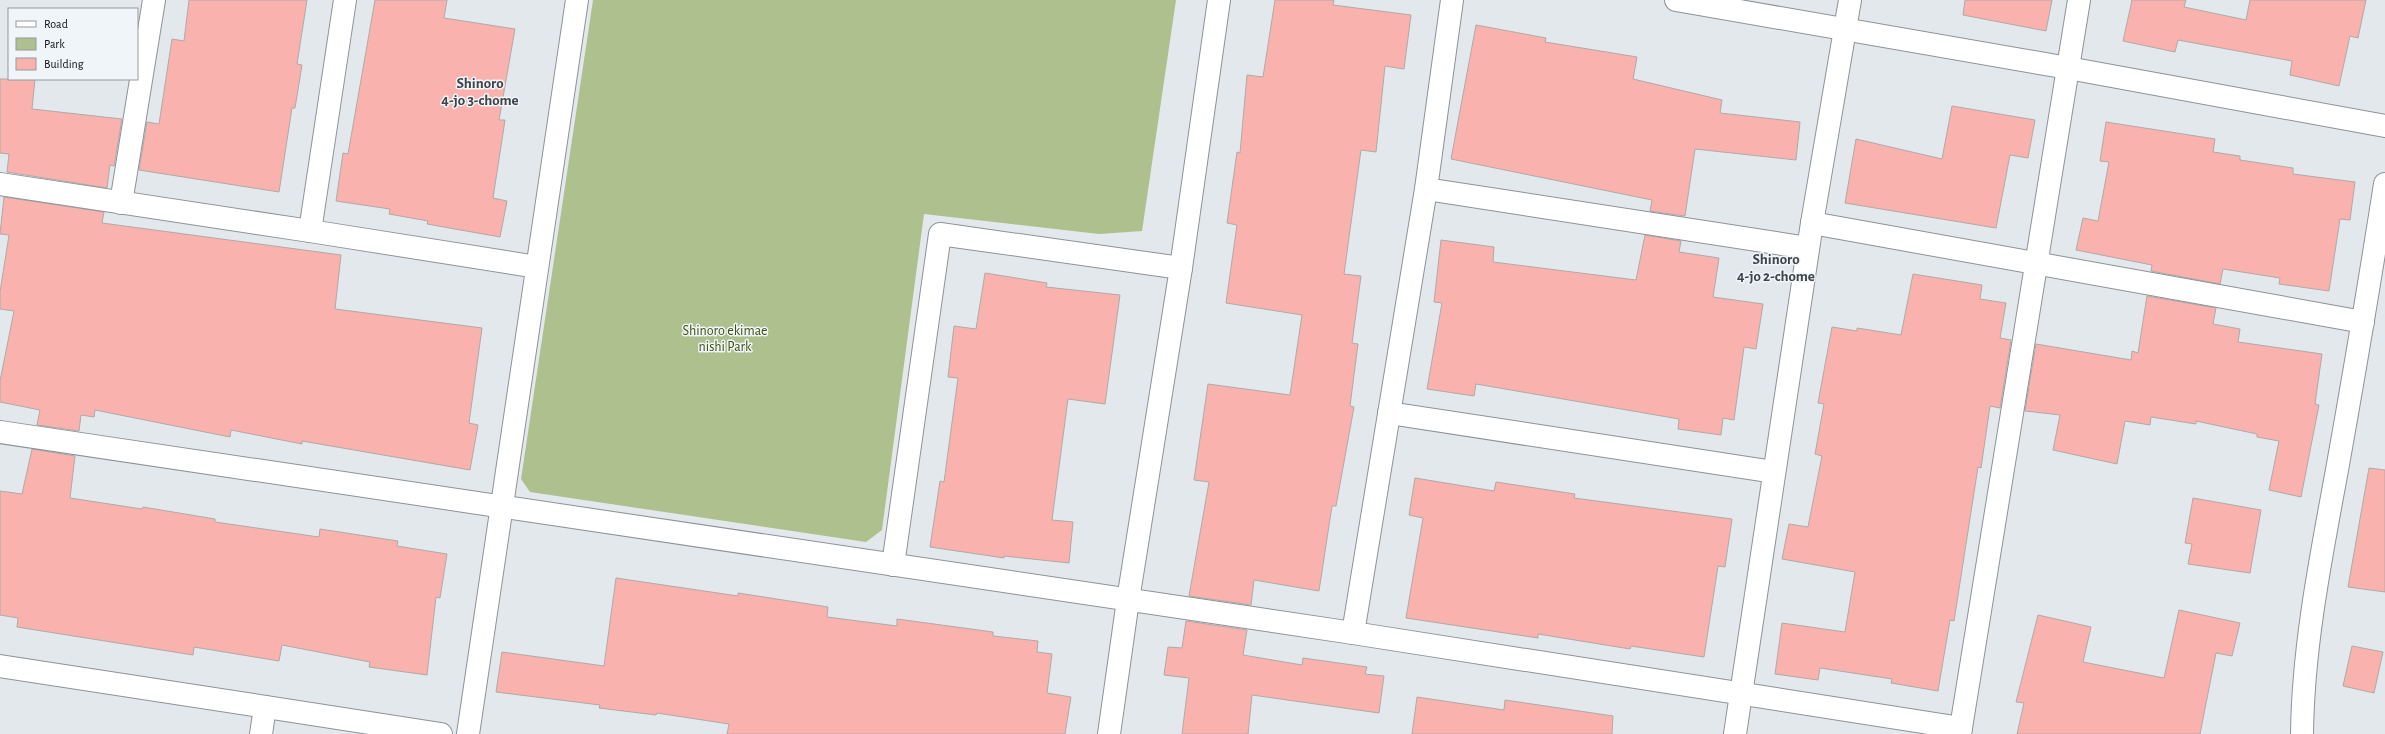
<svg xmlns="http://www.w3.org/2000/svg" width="2385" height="734" viewBox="0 0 2385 734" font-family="'Alegreya Sans',sans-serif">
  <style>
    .green { fill: #aec08e }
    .building { fill: #f9b2ad; stroke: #b0a9a8 }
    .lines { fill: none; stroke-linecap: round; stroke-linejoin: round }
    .minor-casing { stroke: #8e9298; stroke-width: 24 }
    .minor { stroke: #fff; stroke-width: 22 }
    .labels { text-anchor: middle; stroke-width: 3; stroke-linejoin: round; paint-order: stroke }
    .park-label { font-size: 14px; fill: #3e4f0d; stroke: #f0f5fa }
    .neighbourhood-label { font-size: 15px; font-weight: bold; fill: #404348; stroke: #f0f5fa }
  </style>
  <rect width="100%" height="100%" fill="#e3e8ed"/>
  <path class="green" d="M 593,0 L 1176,0 L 1142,231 L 1099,234 L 924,214 L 882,530 L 866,542 L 530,492 L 521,479 Z"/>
  <g class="building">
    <path d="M 189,0 L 307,0 L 297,64 L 302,65 L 295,108 L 292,108 L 279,192 L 139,170 L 147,122 L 159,124 L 172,39 L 184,41 Z"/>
    <path d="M 375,0 L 447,0 L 444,18 L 515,29 L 499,120 L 505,120 L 493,198 L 507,201 L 500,237 L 427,224 L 428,221 L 389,214 L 390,209 L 336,201 L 343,153 L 348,154 Z"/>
    <path d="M 1275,0 L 1334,0 L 1333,5 L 1411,15 L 1404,69 L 1385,66 L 1376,152 L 1361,150 L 1344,274 L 1361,276 L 1352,343 L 1358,344 L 1350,406 L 1354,407 L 1336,506 L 1332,506 L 1319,591 L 1254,580 L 1251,605 L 1189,596 L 1209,482 L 1194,480 L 1208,384 L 1290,395 L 1302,315 L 1226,303 L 1237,225 L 1227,223 L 1237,152 L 1240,153 L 1247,75 L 1263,77 Z"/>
    <path d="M 1965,0 L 2052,0 L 2046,31 L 1963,15 Z"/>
    <path d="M 2132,0 L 2186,0 L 2184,7 L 2246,20 L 2250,0 L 2366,0 L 2358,38 L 2350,36 L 2339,86 L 2290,75 L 2292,61 L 2178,40 L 2175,52 L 2123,41 Z"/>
    <path d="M 1476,25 L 1546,38 L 1545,42 L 1637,57 L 1633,79 L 1722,100 L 1720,113 L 1800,122 L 1796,160 L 1695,149 L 1685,216 L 1650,211 L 1652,200 L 1451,159 Z"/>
    <path d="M 0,79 L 35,79 L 32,109 L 122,119 L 114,166 L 110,165 L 107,188 L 7,172 L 9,154 L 0,153 Z"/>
    <path d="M 1952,106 L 2035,120 L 2028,158 L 2010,155 L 1996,228 L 1845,203 L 1856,139 L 1942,159 Z"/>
    <path d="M 2106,122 L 2215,139 L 2213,152 L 2240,156 L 2240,160 L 2293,168 L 2293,174 L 2355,182 L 2350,220 L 2340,219 L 2329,291 L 2279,284 L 2280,278 L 2223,269 L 2220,284 L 2151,271 L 2152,265 L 2076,250 L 2083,218 L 2098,221 L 2109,162 L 2100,161 Z"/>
    <path d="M 4,197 L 104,212 L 102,223 L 341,255 L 335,309 L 482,328 L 469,423 L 478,425 L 470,470 L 302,441 L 302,444 L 231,430 L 230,437 L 95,410 L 94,417 L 81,415 L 79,431 L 37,425 L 40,410 L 0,402 L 0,381 L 14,311 L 0,309 L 0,292 L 9,235 L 0,234 Z"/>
    <path d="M 1645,235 L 1681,241 L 1679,252 L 1719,258 L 1713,297 L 1763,304 L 1756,349 L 1744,347 L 1734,420 L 1723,418 L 1721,435 L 1678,429 L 1679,419 L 1476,384 L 1474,396 L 1427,389 L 1442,303 L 1434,302 L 1441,240 L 1494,247 L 1493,262 L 1636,280 Z"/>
    <path d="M 985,273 L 1047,283 L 1046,287 L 1120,295 L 1105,404 L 1068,399 L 1052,520 L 1073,522 L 1069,563 L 1004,556 L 1004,558 L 930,547 L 940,481 L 944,482 L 958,378 L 948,377 L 954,326 L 976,329 Z"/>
    <path d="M 1913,274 L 1982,285 L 1980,299 L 2006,303 L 2000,338 L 2011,340 L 2000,408 L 1990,406 L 1981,468 L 1978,467 L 1954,621 L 1950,620 L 1938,691 L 1891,683 L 1892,679 L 1820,668 L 1818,680 L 1775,674 L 1782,623 L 1845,632 L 1855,572 L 1782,559 L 1789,524 L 1808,527 L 1822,456 L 1815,454 L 1824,404 L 1818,403 L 1832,327 L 1857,331 L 1857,328 L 1901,335 Z"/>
    <path d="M 2147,296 L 2216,308 L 2213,324 L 2240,329 L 2238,342 L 2322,354 L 2315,404 L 2319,405 L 2301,497 L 2269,490 L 2279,441 L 2257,437 L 2257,434 L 2196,421 L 2196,424 L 2151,417 L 2150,425 L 2125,421 L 2117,464 L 2053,450 L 2060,415 L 2025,411 L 2036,344 L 2131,360 L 2132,351 L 2138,353 Z"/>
    <path d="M 32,449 L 75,456 L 70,498 L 142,509 L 143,507 L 215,519 L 215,522 L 319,537 L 320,529 L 398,541 L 397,546 L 447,554 L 440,598 L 436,597 L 427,675 L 369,667 L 370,662 L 282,645 L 279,661 L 194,647 L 193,655 L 17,627 L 18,618 L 0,615 L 0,491 L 22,494 Z"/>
    <path d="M 2369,468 L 2385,470 L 2385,592 L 2348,587 Z"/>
    <path d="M 1415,478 L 1494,491 L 1496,482 L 1575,494 L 1574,498 L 1732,519 L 1725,567 L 1718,566 L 1704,657 L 1631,646 L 1630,649 L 1538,634 L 1538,638 L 1406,618 L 1423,518 L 1409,515 Z"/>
    <path d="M 2193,498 L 2261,510 L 2250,573 L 2188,564 L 2192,544 L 2185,543 Z"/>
    <path d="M 616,578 L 738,596 L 738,593 L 828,607 L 827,617 L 897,626 L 897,619 L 993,632 L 993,636 L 1038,641 L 1037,652 L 1052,654 L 1047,693 L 1071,697 L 1065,734 L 727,734 L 729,724 L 657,713 L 656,715 L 599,708 L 600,705 L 496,692 L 502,652 L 604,666 Z"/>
    <path d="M 2179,610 L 2240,623 L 2232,656 L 2216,653 L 2200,734 L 2017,734 L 2024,703 L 2016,702 L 2038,615 L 2091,627 L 2083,662 L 2164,678 Z"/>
    <path d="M 1186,621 L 1247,630 L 1243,655 L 1302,665 L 1303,658 L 1367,667 L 1365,674 L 1384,676 L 1379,713 L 1252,695 L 1248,734 L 1182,734 L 1189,678 L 1164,675 L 1168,647 L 1182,648 Z"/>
    <path d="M 2352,646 L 2383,652 L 2374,693 L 2343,686 Z"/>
    <path d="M 1417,697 L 1504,710 L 1505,700 L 1613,716 L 1612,734 L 1412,734 Z"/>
  </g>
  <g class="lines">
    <defs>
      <g id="minor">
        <path d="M 1676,0 L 2068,68 L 2385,126"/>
        <path d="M 0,184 L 310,231 L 537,267"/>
        <path d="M 1426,189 L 1808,248"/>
        <path d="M 121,203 L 154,0"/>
        <path d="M 1812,223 L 2363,322"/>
        <path d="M 310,231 L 345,0"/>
        <path d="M 1389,413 L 1774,472"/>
        <path d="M 0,432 L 1353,633 L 1961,728"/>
        <path d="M 893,565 L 940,234 L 1181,268"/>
        <path d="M 1353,633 L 1426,189 L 1452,0"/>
        <path d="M 0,666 L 441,734"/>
        <path d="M 261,734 L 265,707"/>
        <path d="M 468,734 L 577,0"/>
        <path d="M 1109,734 L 1128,600 L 1181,268 L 1219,0"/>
        <path d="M 1735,734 L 1812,223 L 1850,0"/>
        <path d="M 1960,734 L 2079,0"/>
        <path d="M 2302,734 C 2303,646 2321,557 2337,470 C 2354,375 2370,280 2385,184"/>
      </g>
    </defs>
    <use href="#minor" class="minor-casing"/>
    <use href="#minor" class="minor"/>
  </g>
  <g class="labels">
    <g class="park-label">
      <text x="725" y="335">Shinoro ekimae<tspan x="725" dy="16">nishi Park</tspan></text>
    </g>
    <g class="neighbourhood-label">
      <text x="480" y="88">Shinoro<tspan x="480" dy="17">4-jo 3-chome</tspan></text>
      <text x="1776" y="264">Shinoro<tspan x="1776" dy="17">4-jo 2-chome</tspan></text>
    </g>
  </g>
  <rect x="8" y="8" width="130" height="72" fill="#f0f5fa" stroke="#969a9e"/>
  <rect x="16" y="21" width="20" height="6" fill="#ffffff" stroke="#969a9e"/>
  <text x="44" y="28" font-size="12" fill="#101113">Road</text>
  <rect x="16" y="38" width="20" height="12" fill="#aec08e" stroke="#969a9e"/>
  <text x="44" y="48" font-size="12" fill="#101113">Park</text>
  <rect x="16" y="58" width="20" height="12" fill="#f9b2ad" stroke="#969a9e"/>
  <text x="44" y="68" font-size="12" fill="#101113">Building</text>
</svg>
